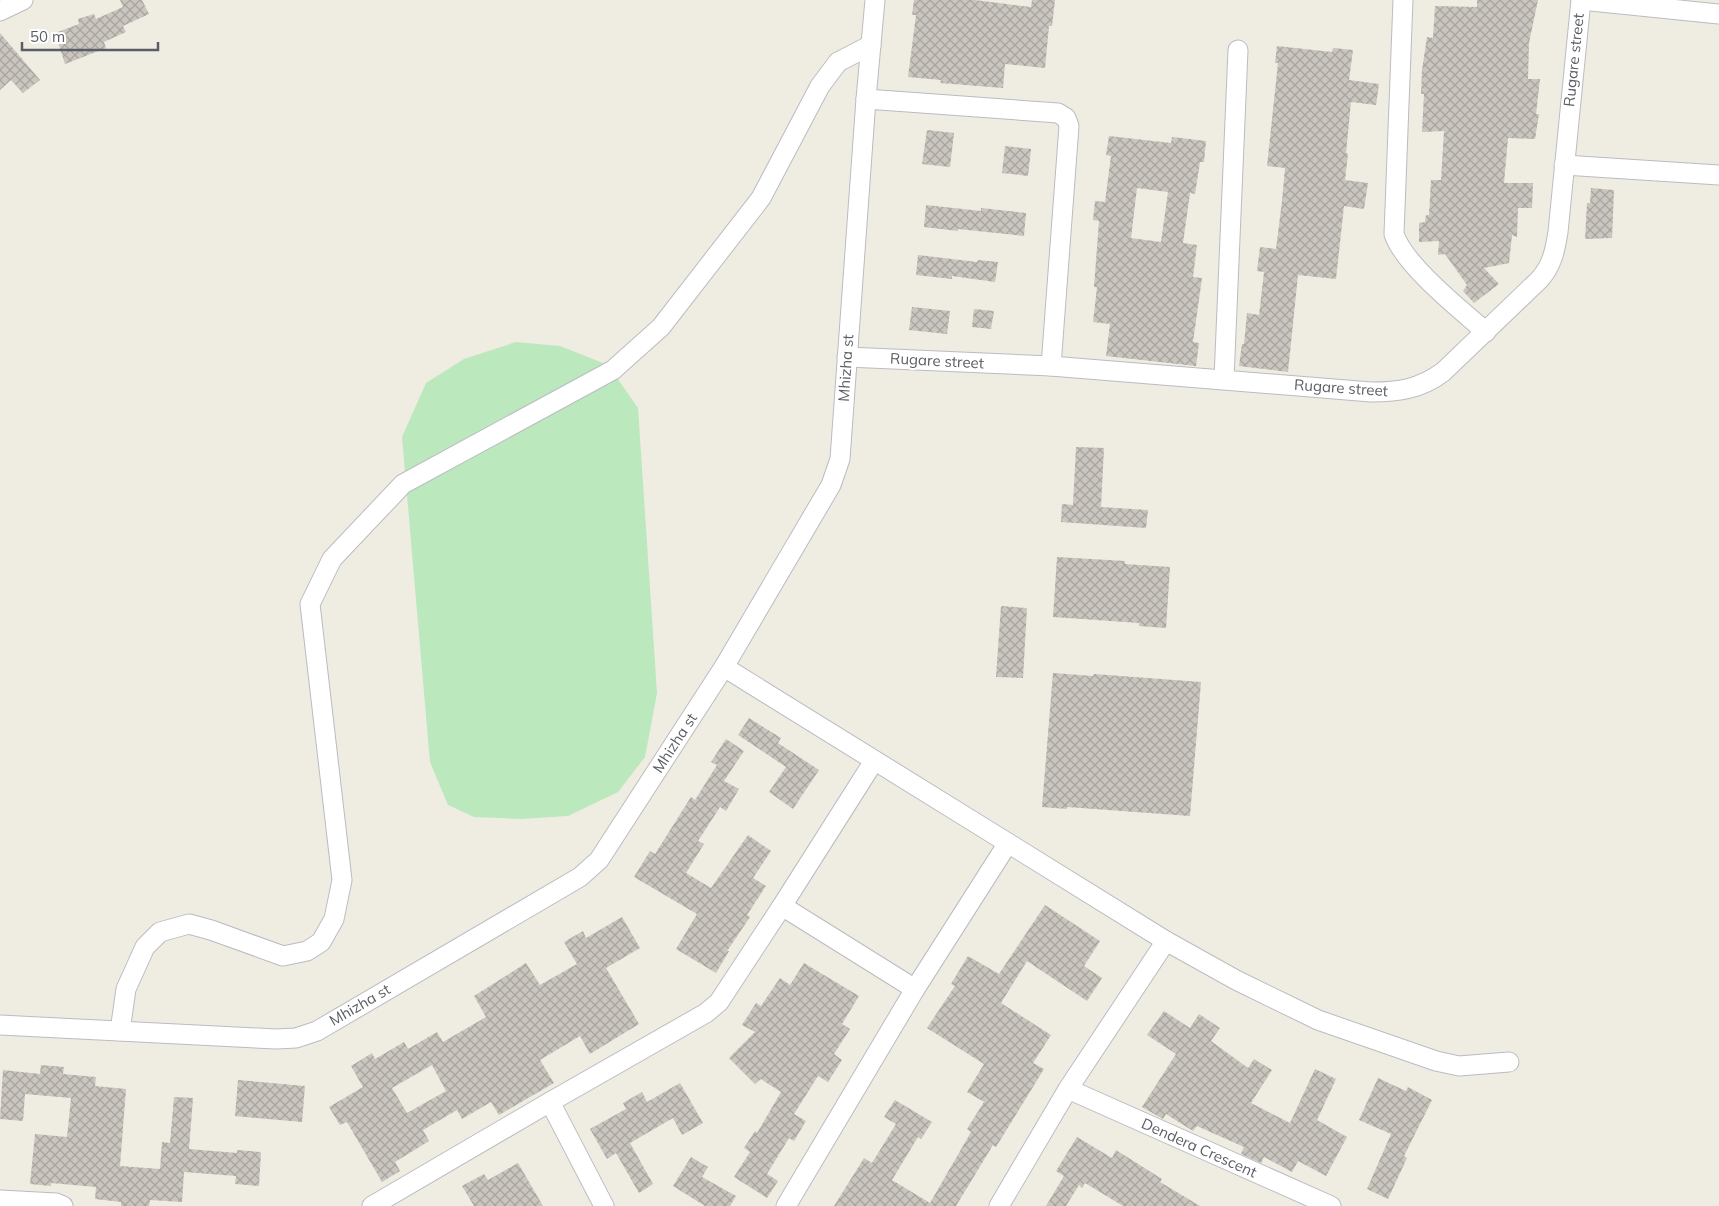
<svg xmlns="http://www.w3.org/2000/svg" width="1719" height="1206" viewBox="0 0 1719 1206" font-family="Mulish,sans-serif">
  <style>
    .grass { fill: #bce8bd }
    .building { fill: url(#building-cross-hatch); fill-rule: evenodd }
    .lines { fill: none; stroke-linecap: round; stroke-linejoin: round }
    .minor-casing { stroke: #babcc2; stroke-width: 21 }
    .minor { stroke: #fff; stroke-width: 19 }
    .labels { text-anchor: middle; stroke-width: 4; stroke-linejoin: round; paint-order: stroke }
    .street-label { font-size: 15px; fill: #5a5e64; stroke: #fff }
  </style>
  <defs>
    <pattern id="building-cross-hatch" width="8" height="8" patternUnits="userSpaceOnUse" patternTransform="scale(1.25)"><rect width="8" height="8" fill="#cac6bf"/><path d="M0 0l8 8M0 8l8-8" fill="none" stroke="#a7a49f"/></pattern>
  </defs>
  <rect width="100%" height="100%" fill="#efece2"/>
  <path class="grass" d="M 516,342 L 560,346 L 608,365 L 638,408 L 657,693 L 645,757 L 618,792 L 568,816 L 521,819 L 474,817 L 448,805 L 430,762 L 402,437 L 426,383 L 464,359 Z"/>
  <g class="building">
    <path d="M 120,0 L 142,0 L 149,14 L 123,26 L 126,32 L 104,42 L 106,48 L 65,64 L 55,33 L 79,24 L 78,19 L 94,14 L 96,19 L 123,7 Z"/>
    <path d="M 914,0 L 975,0 L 1031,7 L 1032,0 L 1055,0 L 1052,26 L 1049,26 L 1045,68 L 1005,64 L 1003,88 L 940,83 L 941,80 L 908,77 L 916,15 L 912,15 Z"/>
    <path d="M 1477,0 L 1538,0 L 1529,43 L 1528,79 L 1540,79 L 1536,114 L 1539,114 L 1535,139 L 1508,138 L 1504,183 L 1533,183 L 1532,208 L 1518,208 L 1517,237 L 1512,235 L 1509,263 L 1484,268 L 1499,284 L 1474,303 L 1463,291 L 1467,285 L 1445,254 L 1438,255 L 1439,241 L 1419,242 L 1419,223 L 1425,222 L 1426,215 L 1429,215 L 1431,180 L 1441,180 L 1444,131 L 1422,132 L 1424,94 L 1421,94 L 1422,70 L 1427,37 L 1433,38 L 1435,6 L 1477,7 Z"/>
    <path d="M 0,33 L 40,80 L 23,93 L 11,80 L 0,90 Z"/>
    <path d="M 1277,46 L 1332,52 L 1333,48 L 1353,50 L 1349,80 L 1379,84 L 1376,105 L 1351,102 L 1346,153 L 1348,154 L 1345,180 L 1368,183 L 1364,209 L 1344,206 L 1336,279 L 1298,275 L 1288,372 L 1239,366 L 1242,344 L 1244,344 L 1247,313 L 1259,315 L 1264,272 L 1257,271 L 1260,247 L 1276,249 L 1282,201 L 1285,168 L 1267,166 L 1278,63 L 1275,63 Z"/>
    <path d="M 927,130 L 954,133 L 950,167 L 922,164 Z"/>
    <path d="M 1109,136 L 1171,143 L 1172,137 L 1206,141 L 1204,162 L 1200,162 L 1195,194 L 1190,193 L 1183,243 L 1197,245 L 1193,277 L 1202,278 L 1193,342 L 1199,343 L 1196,366 L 1106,356 L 1110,324 L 1093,322 L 1097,287 L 1094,287 L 1099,221 L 1093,220 L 1095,201 L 1105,202 L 1111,156 L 1106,155 ZM 1137,188 L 1168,192 L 1161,242 L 1131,238 Z"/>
    <path d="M 1005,146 L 1031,149 L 1028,176 L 1002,173 Z"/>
    <path d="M 1591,188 L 1614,190 L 1612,238 L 1585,239 L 1587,203 L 1590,203 Z"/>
    <path d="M 926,205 L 981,211 L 981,208 L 1026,213 L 1024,236 L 958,229 L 958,231 L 924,227 Z"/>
    <path d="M 918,255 L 977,262 L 978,260 L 998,262 L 995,282 L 952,276 L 952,279 L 916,275 Z"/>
    <path d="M 912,307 L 950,311 L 947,334 L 909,330 Z"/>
    <path d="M 974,309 L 994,311 L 991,329 L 972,327 Z"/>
    <path d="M 1076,447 L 1104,448 L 1101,507 L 1148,510 L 1146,528 L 1061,522 L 1062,504 L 1073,505 Z"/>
    <path d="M 1057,557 L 1125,561 L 1125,564 L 1170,567 L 1166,628 L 1139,626 L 1139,623 L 1053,617 Z"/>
    <path d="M 1001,606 L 1027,608 L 1023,678 L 996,677 Z"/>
    <path d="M 1053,673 L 1093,676 L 1094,674 L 1201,682 L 1190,816 L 1067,807 L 1067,809 L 1042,807 Z"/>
    <path d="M 749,718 L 781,738 L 778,743 L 819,770 L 793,809 L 769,792 L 786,767 L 738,735 Z"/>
    <path d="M 726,739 L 744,751 L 724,781 L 739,789 L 726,811 L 720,807 L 698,841 L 704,844 L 686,873 L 711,888 L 748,835 L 771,851 L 753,878 L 766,886 L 747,915 L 750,917 L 727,951 L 729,951 L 716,973 L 676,949 L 697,914 L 634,877 L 650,851 L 655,854 L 691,797 L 695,800 L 717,765 L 711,762 Z"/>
    <path d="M 1045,905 L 1100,941 L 1084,966 L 1102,978 L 1087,1001 L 1027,961 L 1001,1003 L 1051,1035 L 1033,1063 L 1044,1069 L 996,1147 L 993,1145 L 956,1206 L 834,1206 L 864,1158 L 872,1163 L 896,1124 L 884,1117 L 895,1100 L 932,1122 L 921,1139 L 918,1137 L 892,1180 L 930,1203 L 971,1132 L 967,1129 L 984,1102 L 967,1092 L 984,1064 L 927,1028 L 955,986 L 951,984 L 968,956 L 999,974 Z"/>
    <path d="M 622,917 L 640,948 L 606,968 L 639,1024 L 590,1054 L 580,1036 L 540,1060 L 554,1083 L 499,1115 L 491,1102 L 462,1119 L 457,1110 L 423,1130 L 429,1141 L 395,1162 L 400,1171 L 382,1182 L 347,1122 L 340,1125 L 329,1107 L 363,1087 L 351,1066 L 372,1053 L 375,1059 L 404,1042 L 408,1049 L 437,1032 L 443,1042 L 486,1017 L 474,996 L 526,963 L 540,985 L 577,964 L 564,942 L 583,931 L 586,938 ZM 432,1065 L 446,1091 L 407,1113 L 392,1088 Z"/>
    <path d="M 804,963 L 859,996 L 842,1024 L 850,1029 L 834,1054 L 842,1060 L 828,1082 L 818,1076 L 794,1114 L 806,1121 L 794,1141 L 789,1138 L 767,1174 L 778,1181 L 767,1198 L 734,1177 L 750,1152 L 744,1148 L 755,1131 L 757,1133 L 781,1092 L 761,1079 L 755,1084 L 729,1058 L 755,1032 L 742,1025 L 756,1003 L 761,1006 L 780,978 L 790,985 Z"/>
    <path d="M 1164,1011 L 1190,1028 L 1199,1014 L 1220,1028 L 1211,1041 L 1248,1068 L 1254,1059 L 1272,1070 L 1251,1103 L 1290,1123 L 1315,1069 L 1336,1079 L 1317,1120 L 1347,1137 L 1326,1176 L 1298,1161 L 1292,1172 L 1264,1157 L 1261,1163 L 1241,1154 L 1244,1147 L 1197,1126 L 1193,1131 L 1166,1114 L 1163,1119 L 1142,1107 L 1176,1054 L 1147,1035 Z"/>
    <path d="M 41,1065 L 64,1067 L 63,1074 L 96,1077 L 95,1086 L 126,1089 L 120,1166 L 160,1169 L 162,1142 L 170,1143 L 174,1097 L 193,1098 L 189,1149 L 237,1153 L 237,1150 L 261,1152 L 259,1186 L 235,1184 L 236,1176 L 184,1172 L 182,1202 L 150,1200 L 149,1206 L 121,1206 L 121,1202 L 95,1199 L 96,1187 L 51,1183 L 51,1186 L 30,1184 L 35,1134 L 67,1137 L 71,1098 L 25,1094 L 23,1121 L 0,1119 L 3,1070 L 40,1074 Z"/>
    <path d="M 1378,1078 L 1406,1091 L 1408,1087 L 1432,1100 L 1404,1156 L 1407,1158 L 1388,1199 L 1367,1189 L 1391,1134 L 1359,1120 Z"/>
    <path d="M 238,1080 L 305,1086 L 302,1122 L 235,1116 Z"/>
    <path d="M 680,1083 L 703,1123 L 682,1135 L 673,1118 L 630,1143 L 653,1184 L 639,1193 L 616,1153 L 607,1159 L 590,1129 L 626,1109 L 623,1103 L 642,1092 L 647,1102 Z"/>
    <path d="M 1077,1137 L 1112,1158 L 1116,1150 L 1162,1179 L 1160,1182 L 1200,1206 L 1123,1206 L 1085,1183 L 1082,1188 L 1079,1185 L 1066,1206 L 1046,1206 L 1064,1176 L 1056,1171 Z"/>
    <path d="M 691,1157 L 708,1167 L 702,1177 L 736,1196 L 730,1206 L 705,1206 L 673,1186 Z"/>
    <path d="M 518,1163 L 543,1206 L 474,1206 L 462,1186 L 484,1174 L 488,1180 Z"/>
  </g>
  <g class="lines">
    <defs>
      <g id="minor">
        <path d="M 1403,0 L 1394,234 C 1404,265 1461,310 1486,332"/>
        <path d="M 1581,0 L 1719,14"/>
        <path d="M 0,11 L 23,0"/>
        <path d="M 866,99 L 1058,113 L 1066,118 L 1069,126 L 1051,366"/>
        <path d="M 1564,165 L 1719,175"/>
        <path d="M 847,357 L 1051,366 L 1371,392 C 1399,392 1420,389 1443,372 L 1539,280 C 1552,266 1555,251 1558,232 L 1581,0"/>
        <path d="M 1224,379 L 1238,50"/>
        <path d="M 724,667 L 1166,941 L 1236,980 L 1318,1020 L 1436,1061 L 1459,1066 L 1509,1062"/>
        <path d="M 782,906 L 874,761"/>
        <path d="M 915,989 L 1008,843"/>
        <path d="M 0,1025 L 276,1039 L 296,1038 L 317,1031 L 580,877 L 599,860 L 724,667 L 831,485 L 840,459 L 866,99 L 875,0"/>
        <path d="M 120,1031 L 126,989 L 145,947 L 160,932 L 189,924 L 211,930 L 283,956 L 307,951 L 321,942 L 334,919 L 342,880 L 310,604 L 332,559 L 403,484 L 613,370 L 661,327 L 761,198 L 820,86 L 838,62 L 871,45"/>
        <path d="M 1068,1089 L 1331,1206"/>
        <path d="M 550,1102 L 604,1206"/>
        <path d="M 0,1200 L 56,1203 L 63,1206"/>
        <path d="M 372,1206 L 550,1102 L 706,1013 L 719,1002 L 782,906 L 915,989 L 786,1206"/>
        <path d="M 999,1206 L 1068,1089 L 1166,941"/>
      </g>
    </defs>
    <use href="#minor" class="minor-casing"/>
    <use href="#minor" class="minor"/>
  </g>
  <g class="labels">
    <g class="street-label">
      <text transform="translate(1574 60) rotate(-84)" y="5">Rugare street</text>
      <text transform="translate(937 361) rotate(3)" y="5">Rugare street</text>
      <text transform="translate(846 368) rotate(-86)" y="5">Mhizha st</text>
      <text transform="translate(1341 388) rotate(4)" y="5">Rugare street</text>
      <text transform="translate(675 743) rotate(-57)" y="5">Mhizha st</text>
      <text transform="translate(360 1005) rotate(-30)" y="5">Mhizha st</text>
      <text transform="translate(1199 1148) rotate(24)" y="5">Dendera Crescent</text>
    </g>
  </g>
  <path d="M22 42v8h136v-8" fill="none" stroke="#5a5e64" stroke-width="2.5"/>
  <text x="30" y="42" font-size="15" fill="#5a5e64" stroke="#ffffff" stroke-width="4" paint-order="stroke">50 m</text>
</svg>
